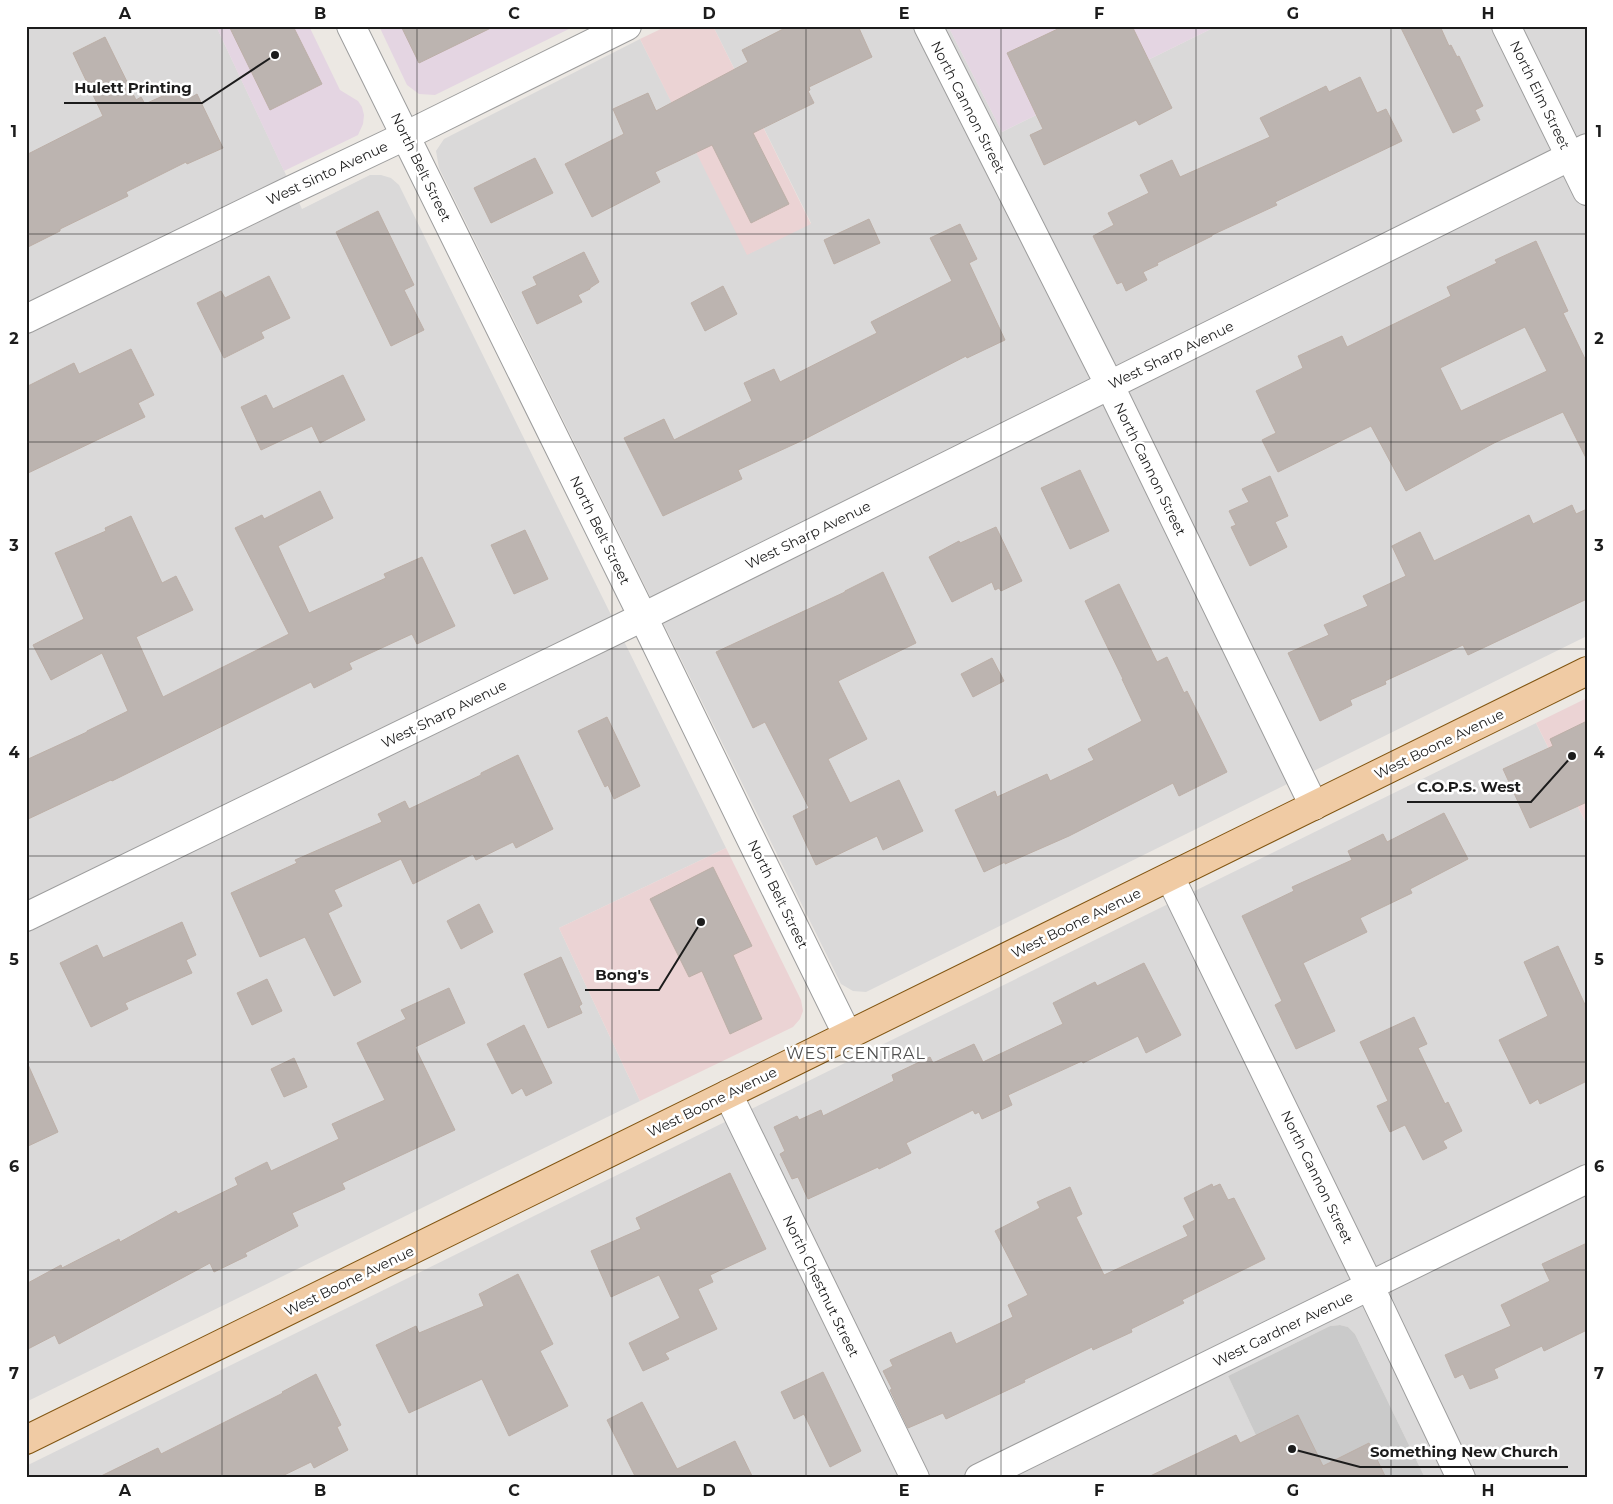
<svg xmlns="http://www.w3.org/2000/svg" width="1613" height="1504" viewBox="0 0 1613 1504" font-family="Montserrat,sans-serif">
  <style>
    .residential { fill: #dad9d9 }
    .commercial { fill: #ebd3d4 }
    .industrial { fill: #e4d5e2 }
    .religious { fill: #cacaca }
    .building { fill: #bcb4b0; stroke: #bcafa7; fill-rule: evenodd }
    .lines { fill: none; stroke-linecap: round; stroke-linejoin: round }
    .minor-casing { stroke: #9d9d9d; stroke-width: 30 }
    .major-casing { stroke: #825612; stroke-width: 30 }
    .minor { stroke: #fff; stroke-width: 28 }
    .major { stroke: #f0cba4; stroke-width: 28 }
    .grid { fill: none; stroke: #1c1c1c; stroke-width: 1; stroke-opacity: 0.55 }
    .labels { text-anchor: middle; stroke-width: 5; stroke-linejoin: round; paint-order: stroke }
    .street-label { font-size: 14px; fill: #1c1c1c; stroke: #fff }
    .quarter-label { font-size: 16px; letter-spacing: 1px; fill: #4f4f4f; stroke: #fff }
    .leader { fill: none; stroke: #1c1c1c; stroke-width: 2 }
    .callout-dot { fill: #1c1c1c; stroke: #fff; stroke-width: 2 }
    .callout-label { font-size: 15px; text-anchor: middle; font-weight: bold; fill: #1c1c1c; stroke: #fff; stroke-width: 5; stroke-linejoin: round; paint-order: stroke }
    .neatline { fill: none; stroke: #1c1c1c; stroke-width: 2 }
    .grid-label { font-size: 16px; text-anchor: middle; font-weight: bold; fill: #1c1c1c }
  </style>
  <rect width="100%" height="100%" fill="#ece8e3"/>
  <g class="residential">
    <path d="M 26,26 L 216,26 L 302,209 L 370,175 L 381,175 L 391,178 L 399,185 L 726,848 L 559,928 L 640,1101 L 26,1402 Z"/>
    <path d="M 713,26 L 948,26 L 1002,132 L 1217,26 L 1587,26 L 1587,636 L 866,992 L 853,991 L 841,984 L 439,168 L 436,151 L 444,139 L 640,39 L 748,254 L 811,223 Z"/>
    <path d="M 1536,723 L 1587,825 L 1587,1478 L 1425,1478 L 1355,1334 L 1348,1327 L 1340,1325 L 1330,1326 L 1228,1376 L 1276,1478 L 26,1478 L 26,1466 Z"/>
  </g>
  <g class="commercial">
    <path d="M 667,26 L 713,26 L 811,224 L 747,255 L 640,39 Z"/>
    <path d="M 1587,698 L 1587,825 L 1536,723 Z"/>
    <path d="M 726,848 L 801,1000 L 803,1011 L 800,1019 L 793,1027 L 640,1101 L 559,928 Z"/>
  </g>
  <g class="industrial">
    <path d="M 216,26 L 309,26 L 340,90 L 358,101 L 362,107 L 364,115 L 363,124 L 358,135 L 284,171 Z"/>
    <path d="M 379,26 L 575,26 L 435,95 L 419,94 L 407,85 Z"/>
    <path d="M 948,26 L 1217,26 L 1002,132 Z"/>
  </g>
  <path class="religious" d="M 1340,1325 L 1348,1327 L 1355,1334 L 1425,1478 L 1276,1478 L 1228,1376 L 1330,1326 Z"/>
  <g class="building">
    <path d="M 229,26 L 293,26 L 322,84 L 270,110 Z"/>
    <path d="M 401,26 L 495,26 L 419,63 Z"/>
    <path d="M 789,26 L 858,26 L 872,57 L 809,87 L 810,90 L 808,91 L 814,103 L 753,133 L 789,204 L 751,223 L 712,145 L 655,172 L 660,182 L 592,217 L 565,164 L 624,134 L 613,109 L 648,93 L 656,111 L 748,62 L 742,50 Z"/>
    <path d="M 1064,26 L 1132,26 L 1172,108 L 1139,125 L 1136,120 L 1044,165 L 1030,135 L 1043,129 L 1007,53 Z"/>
    <path d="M 1400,26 L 1440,26 L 1449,46 L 1451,45 L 1457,57 L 1459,56 L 1483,106 L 1475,110 L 1480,120 L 1453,133 Z"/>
    <path d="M 105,37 L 136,100 L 141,97 L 145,104 L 187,85 L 192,97 L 197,94 L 223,148 L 187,164 L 186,162 L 126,192 L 128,196 L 60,229 L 60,231 L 26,248 L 26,155 L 103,116 L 73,53 Z"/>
    <path d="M 1360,77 L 1377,113 L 1386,109 L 1402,141 L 1275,202 L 1277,205 L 1212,235 L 1212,236 L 1157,263 L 1158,265 L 1143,272 L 1147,280 L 1126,291 L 1122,282 L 1117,284 L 1093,236 L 1114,225 L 1108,213 L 1149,193 L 1140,175 L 1172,160 L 1180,177 L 1270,137 L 1260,118 L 1326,86 L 1329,92 Z"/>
    <path d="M 535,158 L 553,193 L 491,223 L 474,188 Z"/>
    <path d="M 378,211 L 414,285 L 404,290 L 424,330 L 391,346 L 336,232 Z"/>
    <path d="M 869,219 L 880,243 L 834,264 L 824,240 Z"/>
    <path d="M 960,224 L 977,259 L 969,263 L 1005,340 L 967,358 L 966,356 L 801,441 L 738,470 L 742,479 L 663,516 L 624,438 L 664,419 L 674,440 L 752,401 L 744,383 L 774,369 L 780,382 L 877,333 L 871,322 L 952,281 L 930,238 Z"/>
    <path d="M 1536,241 L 1568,311 L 1563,313 L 1587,363 L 1587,460 L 1563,412 L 1494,443 L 1406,491 L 1371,426 L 1278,472 L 1262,440 L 1276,433 L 1256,391 L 1303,368 L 1298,356 L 1342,336 L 1347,347 L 1451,296 L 1447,287 L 1497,263 L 1495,260 ZM 1525,327 L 1547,371 L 1461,411 L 1440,368 Z"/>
    <path d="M 584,252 L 599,282 L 590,288 L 590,289 L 578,295 L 582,302 L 537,324 L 522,292 L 537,285 L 533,277 Z"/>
    <path d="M 269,276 L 290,318 L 261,332 L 264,338 L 224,358 L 197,303 L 221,291 L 225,298 Z"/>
    <path d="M 723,286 L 737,314 L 705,331 L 691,303 Z"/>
    <path d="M 131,349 L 154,395 L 138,403 L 145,417 L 26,474 L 26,387 L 74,363 L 79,374 Z"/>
    <path d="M 343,375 L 365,420 L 320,443 L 312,426 L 261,450 L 241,407 L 266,395 L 273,409 Z"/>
    <path d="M 1080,470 L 1109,531 L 1070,549 L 1041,488 Z"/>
    <path d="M 1270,476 L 1288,516 L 1275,522 L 1287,547 L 1250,566 L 1231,527 L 1236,525 L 1229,511 L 1249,502 L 1242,489 Z"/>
    <path d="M 320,491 L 333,518 L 278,546 L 309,613 L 386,578 L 384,574 L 422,557 L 455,626 L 417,644 L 412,634 L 349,663 L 352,669 L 314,688 L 311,682 L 112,781 L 111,780 L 26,820 L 26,760 L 87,732 L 87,731 L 128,711 L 102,653 L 51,680 L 33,645 L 84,619 L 55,553 L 106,531 L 105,528 L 131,516 L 162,583 L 176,576 L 193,610 L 136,637 L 163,697 L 289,634 L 235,528 L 262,515 L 264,519 Z"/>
    <path d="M 1572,505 L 1576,514 L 1587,509 L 1587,599 L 1468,655 L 1463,645 L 1385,681 L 1386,684 L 1350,700 L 1352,705 L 1320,721 L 1288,653 L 1329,635 L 1324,625 L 1368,606 L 1363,596 L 1406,576 L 1392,546 L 1420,532 L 1434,561 L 1529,515 L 1533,524 Z"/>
    <path d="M 996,527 L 1022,581 L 1001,591 L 999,588 L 995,590 L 992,582 L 952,602 L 929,557 L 959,541 L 960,543 Z"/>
    <path d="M 525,530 L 548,579 L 514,594 L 491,545 Z"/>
    <path d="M 883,572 L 916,643 L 838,681 L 867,739 L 828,759 L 850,803 L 899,780 L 923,831 L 883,850 L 877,836 L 816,865 L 793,816 L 809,808 L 765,722 L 753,728 L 716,652 L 845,592 L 845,591 Z"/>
    <path d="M 1119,584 L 1157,662 L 1167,657 L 1184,693 L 1187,691 L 1227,772 L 1179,796 L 1173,783 L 1069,836 L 1005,864 L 1005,862 L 984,872 L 955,810 L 995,791 L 997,797 L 1047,774 L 1050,781 L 1094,760 L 1088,749 L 1142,721 L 1122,679 L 1123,679 L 1085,601 Z"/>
    <path d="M 992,658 L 1004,681 L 973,697 L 961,674 Z"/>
    <path d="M 607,717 L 640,786 L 614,799 L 608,785 L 605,787 L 578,731 Z"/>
    <path d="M 1587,721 L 1587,802 L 1530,828 L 1503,769 L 1553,746 L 1550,739 Z"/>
    <path d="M 518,755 L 553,829 L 516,848 L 513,842 L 476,860 L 473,854 L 413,884 L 401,859 L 334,890 L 342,906 L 328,913 L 361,982 L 334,996 L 305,937 L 260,957 L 231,893 L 297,863 L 295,860 L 382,822 L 378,814 L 405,801 L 409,809 L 481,775 L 481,773 Z"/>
    <path d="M 1444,813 L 1468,859 L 1410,889 L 1412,893 L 1360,918 L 1367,932 L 1303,963 L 1335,1031 L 1296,1049 L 1275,1005 L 1282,1001 L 1242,916 L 1294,891 L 1292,887 L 1352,860 L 1348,851 L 1383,834 L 1387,842 Z"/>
    <path d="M 713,867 L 752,946 L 733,955 L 762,1019 L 730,1034 L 702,971 L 689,977 L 650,899 Z"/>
    <path d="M 479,904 L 493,932 L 461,949 L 447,921 Z"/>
    <path d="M 182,922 L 196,955 L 186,960 L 192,973 L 125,1003 L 128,1009 L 91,1027 L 60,963 L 97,945 L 103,958 Z"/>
    <path d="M 1558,946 L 1587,1009 L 1587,1081 L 1540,1104 L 1538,1099 L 1530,1104 L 1499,1040 L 1548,1016 L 1524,962 Z"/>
    <path d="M 561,957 L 582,1004 L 579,1006 L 582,1013 L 548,1028 L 524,974 Z"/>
    <path d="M 1144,963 L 1181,1035 L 1146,1053 L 1138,1036 L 1083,1063 L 1082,1061 L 1008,1095 L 1012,1105 L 982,1119 L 979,1112 L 975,1114 L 973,1110 L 906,1143 L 911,1153 L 879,1169 L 878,1167 L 808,1199 L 798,1177 L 792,1179 L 780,1154 L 785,1151 L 774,1127 L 797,1116 L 799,1120 L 821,1110 L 823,1116 L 894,1081 L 892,1075 L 930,1057 L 933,1063 L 974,1044 L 983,1062 L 1063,1024 L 1053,1003 L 1095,982 L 1097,986 Z"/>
    <path d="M 267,979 L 282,1011 L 252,1025 L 237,993 Z"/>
    <path d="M 449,988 L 465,1023 L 415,1047 L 455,1130 L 342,1183 L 345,1189 L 292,1213 L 298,1226 L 245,1253 L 247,1256 L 214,1272 L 210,1263 L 59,1344 L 55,1335 L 26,1350 L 26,1284 L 61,1265 L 62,1268 L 119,1239 L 120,1242 L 176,1211 L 178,1214 L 238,1185 L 235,1178 L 267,1162 L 271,1171 L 339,1139 L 332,1124 L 385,1100 L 357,1043 L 406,1019 L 401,1010 Z"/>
    <path d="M 1414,1017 L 1427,1044 L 1418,1048 L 1445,1104 L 1448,1102 L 1462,1131 L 1443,1141 L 1447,1148 L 1423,1160 L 1405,1125 L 1390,1132 L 1377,1106 L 1388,1101 L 1360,1042 Z"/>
    <path d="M 524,1025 L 552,1083 L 526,1096 L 522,1088 L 512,1094 L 487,1044 Z"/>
    <path d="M 294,1058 L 307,1087 L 284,1097 L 271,1069 Z"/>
    <path d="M 26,1060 L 58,1132 L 26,1147 Z"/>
    <path d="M 730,1173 L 766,1249 L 710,1275 L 713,1282 L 698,1289 L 717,1329 L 665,1353 L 669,1359 L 643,1371 L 629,1343 L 680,1318 L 659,1275 L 611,1297 L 591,1251 L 641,1229 L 636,1218 Z"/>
    <path d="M 1212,1184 L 1213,1187 L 1220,1184 L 1228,1200 L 1234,1198 L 1265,1259 L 1182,1300 L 1184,1303 L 1131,1329 L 1132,1332 L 1093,1350 L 1092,1347 L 1024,1380 L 1025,1382 L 946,1419 L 943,1413 L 908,1428 L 890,1390 L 892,1389 L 883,1371 L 893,1366 L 890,1360 L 951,1332 L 956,1344 L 1013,1317 L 1008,1305 L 1028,1295 L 995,1231 L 1040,1208 L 1037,1202 L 1070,1187 L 1082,1214 L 1076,1217 L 1104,1275 L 1188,1236 L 1183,1226 L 1195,1220 L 1184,1198 Z"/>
    <path d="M 1587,1243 L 1587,1330 L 1544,1351 L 1542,1346 L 1494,1369 L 1498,1378 L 1470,1389 L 1463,1374 L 1455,1378 L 1445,1355 L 1511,1326 L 1501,1305 L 1550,1281 L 1542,1264 Z"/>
    <path d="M 518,1274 L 553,1344 L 540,1351 L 568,1406 L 509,1436 L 482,1379 L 409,1413 L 376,1345 L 416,1326 L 419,1333 L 484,1306 L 479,1294 Z"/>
    <path d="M 823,1372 L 861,1451 L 830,1467 L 804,1414 L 794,1419 L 781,1392 Z"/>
    <path d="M 316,1374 L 341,1425 L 337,1427 L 348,1450 L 314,1468 L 311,1462 L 278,1478 L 97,1478 L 158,1448 L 161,1454 L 283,1393 L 282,1392 Z"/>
    <path d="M 642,1402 L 677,1469 L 735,1441 L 753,1478 L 636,1478 L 607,1420 Z"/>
    <path d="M 1298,1415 L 1323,1466 L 1369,1443 L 1386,1478 L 1146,1478 L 1236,1435 L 1240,1443 Z"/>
  </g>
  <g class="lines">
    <defs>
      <g id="minor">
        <path d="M 351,26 L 643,617 L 747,831 L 848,1036"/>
        <path d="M 928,26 L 1110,386 L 1314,806"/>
        <path d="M 1506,26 L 1587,191"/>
        <path d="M 26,319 L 285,193 L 405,136 L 627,26"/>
        <path d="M 1170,877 L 1370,1287 L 1461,1478"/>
        <path d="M 26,917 L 643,617 L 1587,148"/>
        <path d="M 728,1094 L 915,1478"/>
        <path d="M 979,1478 L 1587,1179"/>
      </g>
      <path id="major" d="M 26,1440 L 1587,671"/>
    </defs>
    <use href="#minor" class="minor-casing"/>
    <use href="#major" class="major-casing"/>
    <use href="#minor" class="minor"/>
    <use href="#major" class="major"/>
  </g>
  <path class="grid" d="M 222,26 L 222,1478M 417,26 L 417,1478M 612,26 L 612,1478M 806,26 L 806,1478M 1001,26 L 1001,1478M 1196,26 L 1196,1478M 1391,26 L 1391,1478M 26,234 L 1587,234M 26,442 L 1587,442M 26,649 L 1587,649M 26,856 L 1587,856M 26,1062 L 1587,1062M 26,1270 L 1587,1270"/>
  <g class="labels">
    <g class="street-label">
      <text transform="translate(1540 95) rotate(64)" y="5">North Elm Street</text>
      <text transform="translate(968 107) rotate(63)" y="5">North Cannon Street</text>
      <text transform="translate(421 167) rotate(64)" y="5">North Belt Street</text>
      <text transform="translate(327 173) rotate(-25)" y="5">West Sinto Avenue</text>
      <text transform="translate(1171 355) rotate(-26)" y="5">West Sharp Avenue</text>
      <text transform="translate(1150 469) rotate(64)" y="5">North Cannon Street</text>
      <text transform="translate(600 530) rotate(64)" y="5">North Belt Street</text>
      <text transform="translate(808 535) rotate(-26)" y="5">West Sharp Avenue</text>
      <text transform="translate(444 714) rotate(-26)" y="5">West Sharp Avenue</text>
      <text transform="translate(1439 744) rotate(-26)" y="5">West Boone Avenue</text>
      <text transform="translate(778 894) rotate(64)" y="5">North Belt Street</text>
      <text transform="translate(1076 923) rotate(-26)" y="5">West Boone Avenue</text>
      <text transform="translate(712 1102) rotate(-26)" y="5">West Boone Avenue</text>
      <text transform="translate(1317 1177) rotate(64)" y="5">North Cannon Street</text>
      <text transform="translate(349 1281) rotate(-26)" y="5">West Boone Avenue</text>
      <text transform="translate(821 1286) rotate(64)" y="5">North Chestnut Street</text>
      <text transform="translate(1283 1329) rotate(-26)" y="5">West Gardner Avenue</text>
    </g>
    <g class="quarter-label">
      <text x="856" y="1059">WEST CENTRAL</text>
    </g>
  </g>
  <path class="leader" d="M275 55L202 103H64M1572 756L1531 802H1407M701 922L659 990H585M1292 1449L1360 1467H1568"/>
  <g class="callout-dot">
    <circle cx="275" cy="55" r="5"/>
    <circle cx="1572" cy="756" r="5"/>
    <circle cx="701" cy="922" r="5"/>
    <circle cx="1292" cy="1449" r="5"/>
  </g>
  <g class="callout-label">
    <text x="133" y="93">Hulett Printing</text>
    <text x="1469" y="792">C.O.P.S. West</text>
    <text x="622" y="980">Bong's</text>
    <text x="1464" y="1457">Something New Church</text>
  </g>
  <rect width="1613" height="1504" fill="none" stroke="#ffffff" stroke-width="55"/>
  <rect x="28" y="28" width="1558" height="1448" class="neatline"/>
  <g class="grid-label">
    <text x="125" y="19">A</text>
    <text x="320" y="19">B</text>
    <text x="514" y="19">C</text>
    <text x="709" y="19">D</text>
    <text x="904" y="19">E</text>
    <text x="1099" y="19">F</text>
    <text x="1293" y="19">G</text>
    <text x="1488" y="19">H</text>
    <text x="14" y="137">1</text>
    <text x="1599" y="137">1</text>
    <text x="14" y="344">2</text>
    <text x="1599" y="344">2</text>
    <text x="14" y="551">3</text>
    <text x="1599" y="551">3</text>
    <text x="14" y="758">4</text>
    <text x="1599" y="758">4</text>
    <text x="14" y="965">5</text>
    <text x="1599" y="965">5</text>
    <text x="14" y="1172">6</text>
    <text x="1599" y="1172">6</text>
    <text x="14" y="1379">7</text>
    <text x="1599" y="1379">7</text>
    <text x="125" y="1496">A</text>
    <text x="320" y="1496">B</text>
    <text x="514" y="1496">C</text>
    <text x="709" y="1496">D</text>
    <text x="904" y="1496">E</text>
    <text x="1099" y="1496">F</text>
    <text x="1293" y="1496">G</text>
    <text x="1488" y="1496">H</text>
  </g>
</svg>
